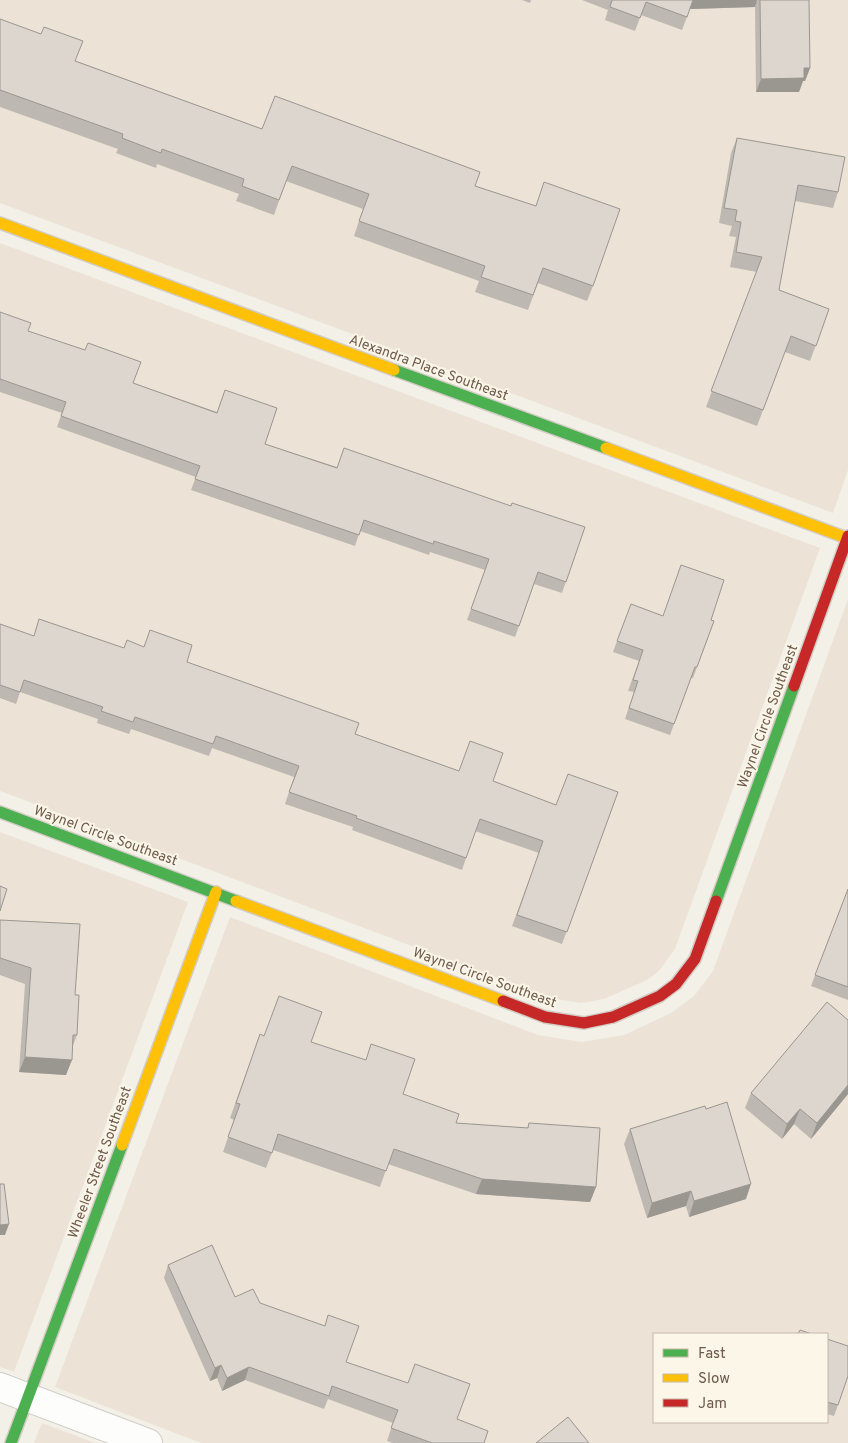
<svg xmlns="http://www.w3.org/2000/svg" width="848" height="1443" viewBox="0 0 848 1443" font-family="Overpass,sans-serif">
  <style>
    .residential { fill: #ece3d6; fill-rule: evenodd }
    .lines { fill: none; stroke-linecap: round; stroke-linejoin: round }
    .street-casing { stroke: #d2cdc6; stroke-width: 30 }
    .fast-casing { stroke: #d2ccc4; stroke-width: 14 }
    .slow-casing { stroke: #d2ccc4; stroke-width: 14 }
    .jam-casing { stroke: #d2ccc4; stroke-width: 14 }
    .street { stroke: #fdfdfc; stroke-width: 28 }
    .fast { stroke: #4caf50; stroke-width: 11 }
    .slow { stroke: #ffc107; stroke-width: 11 }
    .jam { stroke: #c62828; stroke-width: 11 }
    .wall { fill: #bdb8b1 }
    .shaded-wall { fill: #9a9690 }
    .building { fill: #dcd6ce; stroke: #9a9690 }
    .labels { text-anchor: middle; stroke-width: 4; stroke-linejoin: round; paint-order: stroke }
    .street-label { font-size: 14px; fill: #6d5a4c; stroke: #fcf6e8 }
  </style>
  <rect width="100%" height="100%" fill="#f3f0e8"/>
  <g class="residential">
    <path d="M 0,0 L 848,0 L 848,470 L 833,513 L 0,203 Z"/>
    <path d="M 0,243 L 820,548 L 675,949 L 659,971 L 647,980 L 604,999 L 581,1003 L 550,998 L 0,791 Z"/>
    <path d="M 848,599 L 848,1443 L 201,1443 L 55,1387 L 230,917 L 538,1035 L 582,1042 L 624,1035 L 671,1013 L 694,996 L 713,971 ZM 654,1334 L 827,1334 L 827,1422 L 654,1422 Z"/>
    <path d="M 0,832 L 188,902 L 14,1372 L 0,1367 Z"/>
    <path d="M 42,1423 L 95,1443 L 34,1443 Z"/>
  </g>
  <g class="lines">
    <defs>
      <path id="street" d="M 0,1387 L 148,1443"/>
      <g id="fast">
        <path d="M 394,370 L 606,448"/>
        <path d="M 0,812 L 236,901"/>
        <path d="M 716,901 L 794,686"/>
        <path d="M 11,1443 L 122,1145"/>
      </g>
      <g id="slow">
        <path d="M 0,223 L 394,370"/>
        <path d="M 606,448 L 847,538"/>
        <path d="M 236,901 L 503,1001"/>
        <path d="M 122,1145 L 216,892"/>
      </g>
      <g id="jam">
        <path d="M 794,686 L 848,536"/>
        <path d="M 503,1001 L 545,1017 L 584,1023 L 613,1017 L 660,996 L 676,984 L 695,959 L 716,901"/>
      </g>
    </defs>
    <use href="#street" class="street-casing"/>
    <use href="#fast" class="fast-casing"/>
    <use href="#slow" class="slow-casing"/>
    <use href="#jam" class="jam-casing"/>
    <use href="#street" class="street"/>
    <use href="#fast" class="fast"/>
    <use href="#slow" class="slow"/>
    <use href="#jam" class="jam"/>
  </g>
  <g class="wall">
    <path d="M 522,0 L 531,0 L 530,3 Z"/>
    <path d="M 582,0 L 809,0 L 810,68 L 805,81 L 803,81 L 799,92 L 756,92 L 755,7 L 690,9 L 682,30 L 641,15 L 635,31 L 605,20 L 608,10 Z"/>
    <path d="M 0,19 L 76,61 L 262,129 L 475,186 L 593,286 L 587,301 L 538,283 L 528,310 L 475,292 L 479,281 L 354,236 L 363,209 L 286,181 L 274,215 L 236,201 L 239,194 L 157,164 L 156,168 L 116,153 L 118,149 L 0,107 Z"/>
    <path d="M 737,138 L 838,192 L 833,208 L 795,201 L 779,290 L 829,309 L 810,361 L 785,352 L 757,426 L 706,407 L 757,272 L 730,267 L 736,237 L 729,236 L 732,226 L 719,223 L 731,153 Z"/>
    <path d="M 0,312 L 28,331 L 133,383 L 217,412 L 225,390 L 265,444 L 337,467 L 511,506 L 585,527 L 562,593 L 534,584 L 515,637 L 467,620 L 485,570 L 430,552 L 429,555 L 360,531 L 355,546 L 191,490 L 196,477 L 57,427 L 62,413 L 0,392 Z"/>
    <path d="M 631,604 L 663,616 L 711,620 L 714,621 L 693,678 L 691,678 L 670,735 L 625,719 L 634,692 L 628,691 L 639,661 L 613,652 Z"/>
    <path d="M 0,624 L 33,636 L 124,648 L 187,662 L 355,734 L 459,771 L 493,781 L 556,805 L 618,792 L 562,944 L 512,926 L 539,853 L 475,831 L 462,870 L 352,830 L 353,827 L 285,804 L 294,777 L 212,748 L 209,756 L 131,729 L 129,734 L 97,723 L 98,719 L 20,692 L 16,704 L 0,698 Z"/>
    <path d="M 848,889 L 848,1000 L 811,986 Z"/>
    <path d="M 0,920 L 75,995 L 77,1035 L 72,1048 L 66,1075 L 19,1072 L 25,984 L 0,975 Z"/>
    <path d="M 848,1020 L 848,1094 L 811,1139 L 794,1124 L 782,1139 L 745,1108 L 751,1093 Z"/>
    <path d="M 260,1034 L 264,1036 L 311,1042 L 456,1123 L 527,1128 L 529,1123 L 596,1187 L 590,1202 L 476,1194 L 388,1164 L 380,1187 L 273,1150 L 266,1168 L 223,1152 L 234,1120 L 230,1118 Z"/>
    <path d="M 706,1109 L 746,1199 L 689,1217 L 686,1206 L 647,1218 L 624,1144 L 630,1129 Z"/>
    <path d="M 168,1265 L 235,1297 L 260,1303 L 346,1362 L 457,1419 L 484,1443 L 393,1443 L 387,1441 L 393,1423 L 328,1399 L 324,1409 L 245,1380 L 222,1391 L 217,1378 L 210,1381 L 164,1278 Z"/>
    <path d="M 827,1339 L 838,1405 L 834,1416 L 827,1414 Z"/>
  </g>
  <g class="shaded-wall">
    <path d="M 693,0 L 757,0 L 755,7 L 690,9 Z"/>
    <path d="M 804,68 L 810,68 L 805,81 L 803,81 L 799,92 L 756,92 L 761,79 Z"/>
    <path d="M 25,1057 L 72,1060 L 66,1075 L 19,1072 Z"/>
    <path d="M 848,1085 L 848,1094 L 811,1139 L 817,1123 Z"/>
    <path d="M 800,1109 L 794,1124 L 782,1139 L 787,1124 Z"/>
    <path d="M 482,1179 L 596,1187 L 590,1202 L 476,1194 Z"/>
    <path d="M 751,1184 L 746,1199 L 689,1217 L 694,1201 Z"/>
    <path d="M 691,1191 L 686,1206 L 647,1218 L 652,1203 Z"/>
    <path d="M 9,1224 L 5,1235 L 0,1235 L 0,1225 Z"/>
    <path d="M 221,1365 L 217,1378 L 210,1381 L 215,1368 Z"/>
    <path d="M 249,1367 L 245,1380 L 222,1391 L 227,1378 Z"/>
  </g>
  <g class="building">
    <path d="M 612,0 L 693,0 L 687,17 L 646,2 L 640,18 L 610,7 Z"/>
    <path d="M 760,0 L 809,0 L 810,68 L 804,68 L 804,78 L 761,79 Z"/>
    <path d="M 0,19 L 41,34 L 44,27 L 83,41 L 75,61 L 262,129 L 275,96 L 480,172 L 475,186 L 536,206 L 544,182 L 620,209 L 593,286 L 543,268 L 533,295 L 481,277 L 485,266 L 359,221 L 369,194 L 292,166 L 279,200 L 242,186 L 244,179 L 162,149 L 161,153 L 122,138 L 123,134 L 0,90 Z"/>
    <path d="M 737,138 L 845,157 L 838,192 L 798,185 L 779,290 L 829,309 L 816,346 L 791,336 L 763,410 L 711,391 L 762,257 L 736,252 L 741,222 L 735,221 L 737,210 L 724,208 Z"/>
    <path d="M 0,312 L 31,323 L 28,331 L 85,350 L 88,343 L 141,362 L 133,383 L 217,413 L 225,390 L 277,408 L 265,444 L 337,468 L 344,448 L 511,506 L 512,503 L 585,527 L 566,582 L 538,572 L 519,626 L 471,609 L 489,559 L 434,541 L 433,544 L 364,520 L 359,535 L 195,479 L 200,466 L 61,416 L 66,402 L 0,379 Z"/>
    <path d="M 681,565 L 724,580 L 711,620 L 714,621 L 697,667 L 695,667 L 674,724 L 629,708 L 638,681 L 633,680 L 643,650 L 617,641 L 631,604 L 663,616 Z"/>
    <path d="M 39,619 L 124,648 L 127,640 L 144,647 L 150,630 L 192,645 L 187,662 L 359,723 L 355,734 L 459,771 L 470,741 L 503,753 L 493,781 L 556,805 L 568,774 L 618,792 L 567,932 L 517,915 L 543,841 L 480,819 L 466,858 L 356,818 L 357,816 L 289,792 L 299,766 L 216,736 L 213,744 L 135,717 L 133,722 L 101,711 L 103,707 L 24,680 L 20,692 L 0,685 L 0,624 L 34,636 Z"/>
    <path d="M 0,886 L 7,889 L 0,911 Z"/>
    <path d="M 848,889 L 848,987 L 815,975 Z"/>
    <path d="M 0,920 L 80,924 L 75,995 L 79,995 L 77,1035 L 73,1035 L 72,1060 L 25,1057 L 31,968 L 0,958 Z"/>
    <path d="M 279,996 L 322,1012 L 311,1042 L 366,1060 L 371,1044 L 415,1059 L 403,1094 L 459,1114 L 456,1123 L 528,1128 L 529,1123 L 600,1128 L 596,1187 L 482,1179 L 394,1149 L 386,1171 L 278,1134 L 272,1153 L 228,1137 L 240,1104 L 236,1103 L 260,1034 L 264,1036 Z"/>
    <path d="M 827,1002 L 848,1020 L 848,1085 L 817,1123 L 800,1109 L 787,1124 L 751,1093 Z"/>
    <path d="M 727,1102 L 751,1184 L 694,1201 L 691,1191 L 652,1203 L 630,1129 L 705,1106 L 706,1109 Z"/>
    <path d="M 0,1184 L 4,1184 L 9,1224 L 0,1225 Z"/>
    <path d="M 212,1245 L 235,1297 L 253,1289 L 260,1303 L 325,1326 L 328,1315 L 359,1326 L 346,1362 L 408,1383 L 415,1364 L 470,1384 L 457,1419 L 488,1431 L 484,1443 L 432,1443 L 391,1428 L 398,1410 L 332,1386 L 329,1396 L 249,1367 L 227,1378 L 221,1365 L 215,1368 L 168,1265 Z"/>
    <path d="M 800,1330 L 812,1334 L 798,1334 Z"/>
    <path d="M 827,1339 L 848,1346 L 848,1376 L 838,1405 L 827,1402 Z"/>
    <path d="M 568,1417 L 589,1443 L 536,1443 Z"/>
  </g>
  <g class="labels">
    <g class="street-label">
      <text transform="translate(429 367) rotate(20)" y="5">Alexandra Place Southeast</text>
      <text transform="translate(767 716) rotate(-70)" y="5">Waynel Circle Southeast</text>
      <text transform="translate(106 835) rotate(20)" y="5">Waynel Circle Southeast</text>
      <text transform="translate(485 977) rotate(20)" y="5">Waynel Circle Southeast</text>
      <text transform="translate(99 1162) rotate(-70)" y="5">Wheeler Street Southeast</text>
    </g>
  </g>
  <rect x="653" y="1333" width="175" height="90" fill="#fcf6e8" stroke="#c3b8aa"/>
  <rect x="663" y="1349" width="25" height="8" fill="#4caf50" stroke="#c3b8aa"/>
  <text x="698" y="1358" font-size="15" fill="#6d5a4c">Fast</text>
  <rect x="663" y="1374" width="25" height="8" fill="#ffc107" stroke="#c3b8aa"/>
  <text x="698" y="1383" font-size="15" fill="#6d5a4c">Slow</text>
  <rect x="663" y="1399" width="25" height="8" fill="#c62828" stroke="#c3b8aa"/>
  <text x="698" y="1408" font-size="15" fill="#6d5a4c">Jam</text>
</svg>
